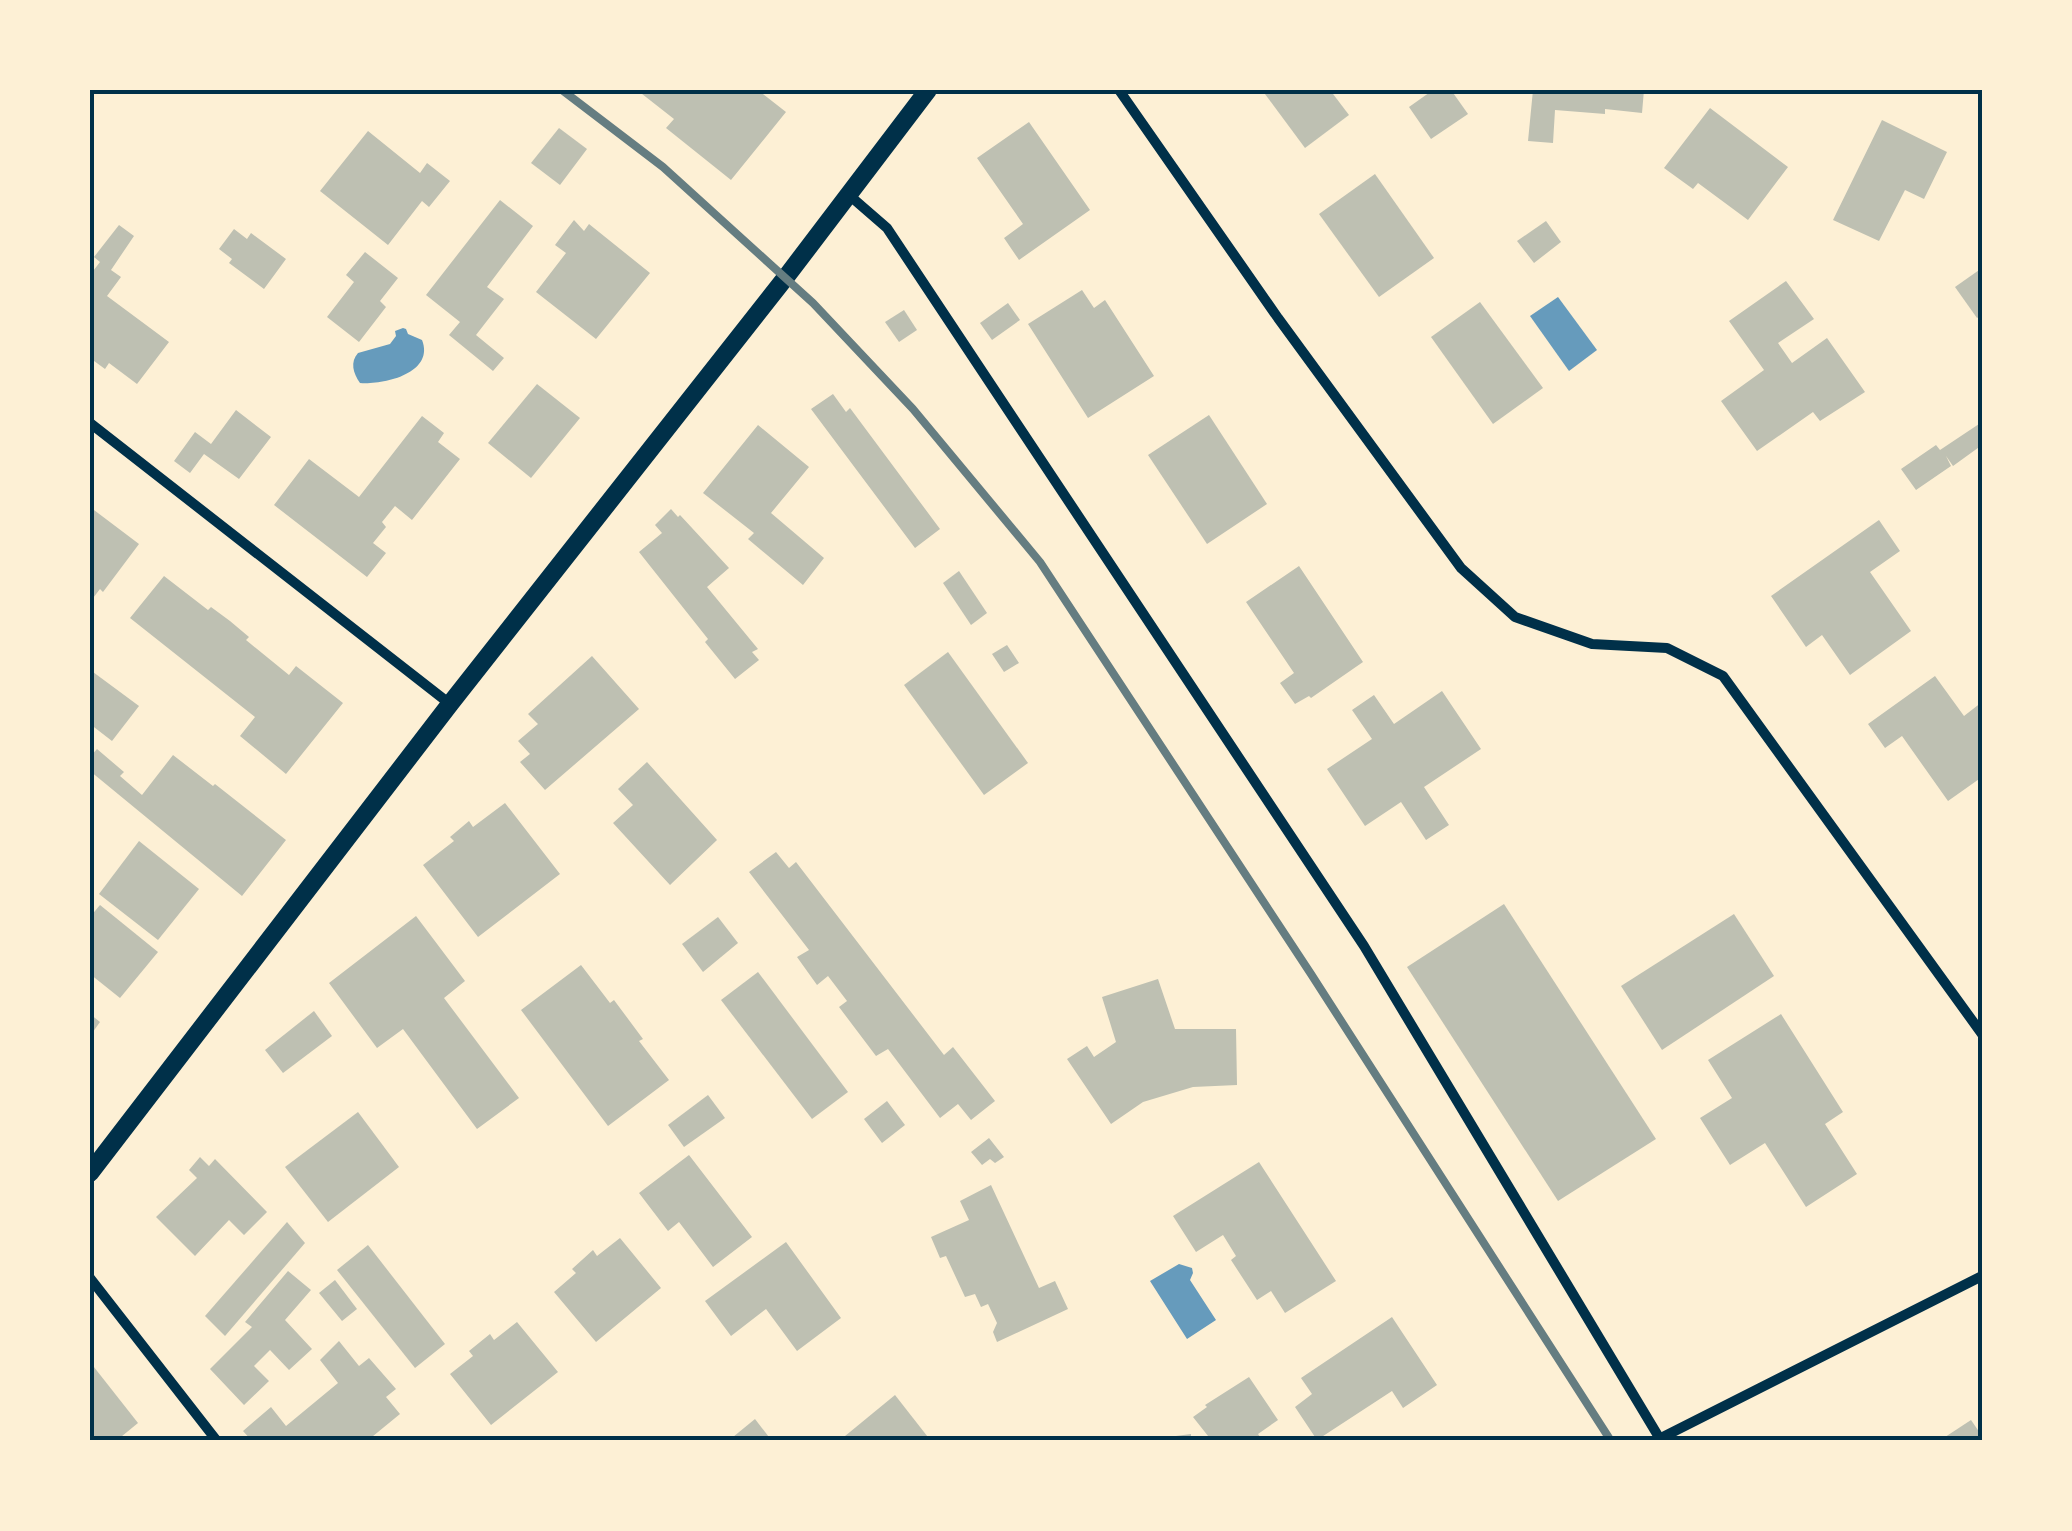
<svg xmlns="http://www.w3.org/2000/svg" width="2072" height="1531" viewBox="0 0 2072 1531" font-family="Montserrat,sans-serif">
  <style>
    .water { fill: #669bbc }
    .building { fill: #bec0b2 }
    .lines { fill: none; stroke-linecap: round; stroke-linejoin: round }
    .minor { stroke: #003049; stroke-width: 10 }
    .tertiary { stroke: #003049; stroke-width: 18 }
    .rail { stroke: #657d81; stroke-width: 8 }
    .neatline { fill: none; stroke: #003049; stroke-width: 4 }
  </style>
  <rect width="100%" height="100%" fill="#fdf0d5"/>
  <g class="water">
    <path d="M 1558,297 L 1597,350 L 1569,371 L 1530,316 Z"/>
    <path d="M 403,328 L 406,329 L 408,334 L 422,340 C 435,373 384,385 360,383 C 353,373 350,362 358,353 L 390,344 L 396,336 L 395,331 Z"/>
    <path d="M 1179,1264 L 1192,1268 L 1193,1273 L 1190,1280 L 1216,1320 L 1187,1339 L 1150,1281 Z"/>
  </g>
  <g class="building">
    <path d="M 637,90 L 758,90 L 786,112 L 731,180 L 666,128 L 674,119 Z"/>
    <path d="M 1262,90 L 1330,90 L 1349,115 L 1305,148 Z"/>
    <path d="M 1433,90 L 1451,90 L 1468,114 L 1431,139 L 1409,107 Z"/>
    <path d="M 1533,90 L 1644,90 L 1642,113 L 1605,109 L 1605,114 L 1555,110 L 1553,143 L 1528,141 Z"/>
    <path d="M 1710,108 L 1788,167 L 1748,220 L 1698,183 L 1693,189 L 1664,168 Z"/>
    <path d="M 1882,120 L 1947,152 L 1924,199 L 1905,190 L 1879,241 L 1833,220 Z"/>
    <path d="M 1029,122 L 1090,210 L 1019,260 L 1004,238 L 1023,224 L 977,158 Z"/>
    <path d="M 559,128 L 587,149 L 560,185 L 531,163 Z"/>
    <path d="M 368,131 L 420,173 L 427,163 L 450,181 L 429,207 L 422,201 L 388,245 L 320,191 Z"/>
    <path d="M 1375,174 L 1434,258 L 1379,297 L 1319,214 Z"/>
    <path d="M 500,200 L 533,226 L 487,287 L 504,299 L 476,335 L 504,358 L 493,371 L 449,335 L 460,322 L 426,295 Z"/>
    <path d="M 574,220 L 584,231 L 589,224 L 650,273 L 596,339 L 536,292 L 566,253 L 555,245 Z"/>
    <path d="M 1546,221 L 1561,242 L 1534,263 L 1517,241 Z"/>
    <path d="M 119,225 L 134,236 L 111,270 L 121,277 L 107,296 L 169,342 L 137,384 L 109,363 L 105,369 L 90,358 L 90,275 L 100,262 L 94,257 Z"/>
    <path d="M 234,229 L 247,239 L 251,233 L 286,259 L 264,289 L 229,263 L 232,259 L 219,249 Z"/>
    <path d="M 365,252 L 398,278 L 380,301 L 386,307 L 359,342 L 327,317 L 354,282 L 346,275 Z"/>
    <path d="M 1982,268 L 1982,315 L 1977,318 L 1955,287 Z"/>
    <path d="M 1786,281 L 1814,319 L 1778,343 L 1792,363 L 1827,338 L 1865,392 L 1820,421 L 1813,412 L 1757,451 L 1721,401 L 1764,370 L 1729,321 Z"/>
    <path d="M 1082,290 L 1094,308 L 1105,300 L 1154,376 L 1088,418 L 1028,324 Z"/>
    <path d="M 1480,302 L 1543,388 L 1493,424 L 1431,337 Z"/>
    <path d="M 1008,303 L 1020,320 L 992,340 L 980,323 Z"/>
    <path d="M 904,310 L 917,330 L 899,342 L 885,322 Z"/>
    <path d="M 537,384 L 580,418 L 531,478 L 488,443 Z"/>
    <path d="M 833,394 L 846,412 L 850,408 L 940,529 L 915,548 L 811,409 Z"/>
    <path d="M 236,410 L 271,437 L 239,479 L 204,454 L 190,473 L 174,461 L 195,432 L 211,444 Z"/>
    <path d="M 1209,415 L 1267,504 L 1207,544 L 1148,455 Z"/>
    <path d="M 422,416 L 444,433 L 438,442 L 460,459 L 412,520 L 395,506 L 382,522 L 386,527 L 373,543 L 386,553 L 367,577 L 274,505 L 309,459 L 359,497 Z"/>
    <path d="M 1979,424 L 1982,429 L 1982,445 L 1953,466 L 1946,456 L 1951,466 L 1916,490 L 1901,469 L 1936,445 L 1940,450 Z"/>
    <path d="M 758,425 L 809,467 L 771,513 L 824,558 L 803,585 L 748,539 L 754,533 L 703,493 Z"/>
    <path d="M 90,507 L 139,544 L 103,592 L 100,589 L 90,602 Z"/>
    <path d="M 671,509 L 678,517 L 680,515 L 729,568 L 707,587 L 758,649 L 752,652 L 759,660 L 735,679 L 705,642 L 708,639 L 639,552 L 662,533 L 655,525 Z"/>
    <path d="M 1879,520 L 1900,551 L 1870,572 L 1911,631 L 1850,675 L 1822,635 L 1806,647 L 1771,596 Z"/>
    <path d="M 1299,566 L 1363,662 L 1311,698 L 1309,696 L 1295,704 L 1280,683 L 1294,673 L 1246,602 Z"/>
    <path d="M 959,571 L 987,613 L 971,625 L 943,583 Z"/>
    <path d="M 164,576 L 208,610 L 211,607 L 230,621 L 249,637 L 246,640 L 289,675 L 296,666 L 343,703 L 286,774 L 240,736 L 255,717 L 130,618 Z"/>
    <path d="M 1007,645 L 1019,663 L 1004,672 L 992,654 Z"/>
    <path d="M 948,652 L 1028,763 L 984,795 L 904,685 Z"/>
    <path d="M 592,656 L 639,709 L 545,790 L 520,762 L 530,754 L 518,741 L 538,724 L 528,714 Z"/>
    <path d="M 93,672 L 139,706 L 112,741 L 90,724 L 90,677 Z"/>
    <path d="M 1935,676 L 1964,716 L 1982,702 L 1982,777 L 1948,801 L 1902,736 L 1885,748 L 1868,724 Z"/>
    <path d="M 1442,691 L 1481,749 L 1424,787 L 1449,825 L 1426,840 L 1401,802 L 1365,826 L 1327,769 L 1372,739 L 1352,710 L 1374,695 L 1394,724 Z"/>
    <path d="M 97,749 L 124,772 L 120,776 L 142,795 L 173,755 L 213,786 L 215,784 L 286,840 L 242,896 L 90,771 L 90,757 Z"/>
    <path d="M 647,762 L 717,840 L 670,885 L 613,823 L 633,805 L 618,789 Z"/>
    <path d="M 505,803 L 560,874 L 478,937 L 423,865 L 454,841 L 450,837 L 469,821 L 473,827 Z"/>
    <path d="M 139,841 L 199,889 L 158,940 L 99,894 Z"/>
    <path d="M 776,852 L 789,868 L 796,862 L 944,1055 L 953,1047 L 995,1101 L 971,1120 L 958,1104 L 940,1118 L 888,1049 L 876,1056 L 839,1007 L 847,1001 L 828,976 L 817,985 L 797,957 L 809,950 L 749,872 Z"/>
    <path d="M 1504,904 L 1656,1139 L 1558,1201 L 1407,967 Z"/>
    <path d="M 100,905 L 158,952 L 120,998 L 90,974 L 90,917 Z"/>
    <path d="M 1734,914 L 1774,976 L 1662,1050 L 1621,986 Z"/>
    <path d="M 416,916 L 465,981 L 444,998 L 519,1098 L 477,1129 L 403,1029 L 377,1048 L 329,983 Z"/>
    <path d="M 718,917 L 738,943 L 703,972 L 682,944 Z"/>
    <path d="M 581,965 L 610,1003 L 614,1000 L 643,1039 L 639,1041 L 669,1080 L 608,1126 L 521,1010 Z"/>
    <path d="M 758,972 L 848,1092 L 812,1119 L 721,1000 Z"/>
    <path d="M 1158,979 L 1175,1029 L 1236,1029 L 1237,1085 L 1193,1087 L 1143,1102 L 1111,1124 L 1067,1059 L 1087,1046 L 1094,1057 L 1116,1042 L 1102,997 Z"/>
    <path d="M 314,1011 L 332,1036 L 283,1073 L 265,1050 Z"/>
    <path d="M 90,1014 L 100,1022 L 90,1036 Z"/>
    <path d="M 1781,1014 L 1843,1112 L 1825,1124 L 1857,1174 L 1806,1207 L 1765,1143 L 1730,1165 L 1700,1118 L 1732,1098 L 1708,1060 Z"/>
    <path d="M 708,1095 L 725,1118 L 684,1147 L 668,1125 Z"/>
    <path d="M 887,1101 L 905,1125 L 882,1143 L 864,1119 Z"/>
    <path d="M 358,1112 L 399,1167 L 328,1222 L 285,1167 Z"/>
    <path d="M 989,1138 L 1004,1157 L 995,1163 L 990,1159 L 982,1165 L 971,1152 Z"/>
    <path d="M 689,1155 L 752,1237 L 713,1267 L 679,1222 L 668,1231 L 639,1193 Z"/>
    <path d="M 200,1157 L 209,1166 L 215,1159 L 267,1212 L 244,1235 L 229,1220 L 195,1256 L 156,1217 L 197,1178 L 189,1170 Z"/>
    <path d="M 1259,1162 L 1336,1281 L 1285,1313 L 1271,1291 L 1257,1300 L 1231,1260 L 1236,1256 L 1223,1235 L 1196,1252 L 1173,1216 Z"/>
    <path d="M 991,1185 L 1039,1288 L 1055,1281 L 1068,1309 L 997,1342 L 993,1332 L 997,1323 L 988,1304 L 981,1307 L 975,1294 L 965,1297 L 946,1256 L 940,1258 L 931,1237 L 969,1220 L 960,1201 Z"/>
    <path d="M 287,1222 L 305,1243 L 225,1336 L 205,1316 Z"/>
    <path d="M 620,1238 L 661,1288 L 596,1342 L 554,1292 L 576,1273 L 572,1269 L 593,1250 L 597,1256 Z"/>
    <path d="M 786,1242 L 841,1318 L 797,1351 L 766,1309 L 731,1336 L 705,1301 Z"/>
    <path d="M 368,1245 L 445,1344 L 415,1368 L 337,1270 Z"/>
    <path d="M 288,1271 L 311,1290 L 285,1320 L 312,1349 L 289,1370 L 270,1350 L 254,1366 L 269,1381 L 244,1405 L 210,1369 L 252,1327 L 245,1322 Z"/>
    <path d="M 335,1280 L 357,1309 L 342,1321 L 319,1293 Z"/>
    <path d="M 1392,1317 L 1437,1385 L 1403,1408 L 1392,1391 L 1317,1440 L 1295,1407 L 1312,1394 L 1301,1378 Z"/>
    <path d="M 517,1322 L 558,1372 L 491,1425 L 450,1374 L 473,1356 L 469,1351 L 490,1334 L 494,1340 Z"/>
    <path d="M 339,1341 L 359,1366 L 369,1358 L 396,1389 L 386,1397 L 400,1414 L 367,1441 L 252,1441 L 243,1431 L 271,1407 L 286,1426 L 338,1383 L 320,1360 Z"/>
    <path d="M 90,1362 L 138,1423 L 116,1441 L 90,1441 Z"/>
    <path d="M 1249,1377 L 1278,1420 L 1258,1434 L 1263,1441 L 1212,1441 L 1193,1417 L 1207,1407 L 1205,1405 Z"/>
    <path d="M 895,1395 L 931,1441 L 839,1441 Z"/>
    <path d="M 755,1419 L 772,1441 L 737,1441 L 733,1437 Z"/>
    <path d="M 1971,1420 L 1982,1436 L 1982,1441 L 1939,1441 Z"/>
    <path d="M 1191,1434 L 1191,1441 L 1153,1441 L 1153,1439 Z"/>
  </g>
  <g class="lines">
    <g class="minor">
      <path d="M 1119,90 L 1278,318 L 1461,568 L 1515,617 L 1592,644 L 1667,648 L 1723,676 L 1982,1034"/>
      <path d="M 849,195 L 887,228 L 1364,946 L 1660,1439"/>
      <path d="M 90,423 L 450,704"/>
      <path d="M 90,1278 L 217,1441"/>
      <path d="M 1657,1440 L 1982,1276"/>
    </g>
    <path class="tertiary" d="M 90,1173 L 450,704 L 786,277 L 928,90"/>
    <path class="rail" d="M 562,90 L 663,167 L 813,303 L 913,409 L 1040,562 L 1311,974 L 1611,1441"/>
  </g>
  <rect width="2072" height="1531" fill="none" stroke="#fdf0d5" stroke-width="185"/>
  <rect x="92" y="92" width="1888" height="1346" class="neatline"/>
</svg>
